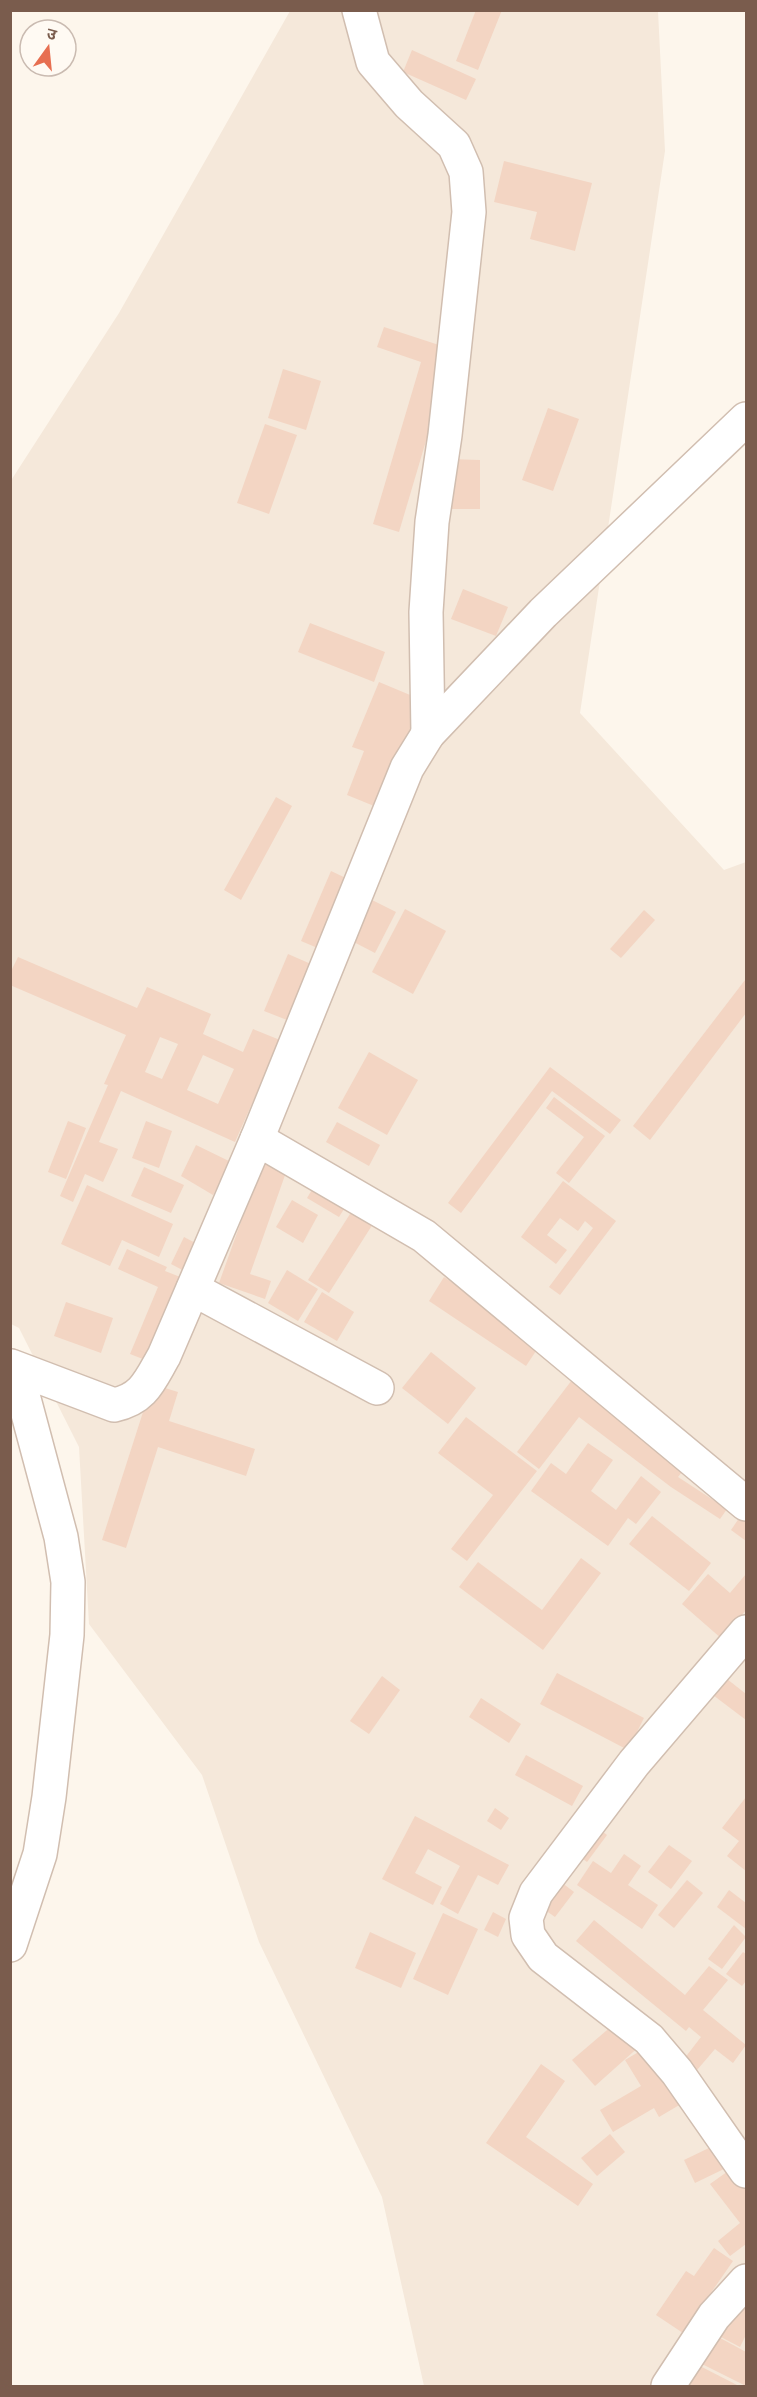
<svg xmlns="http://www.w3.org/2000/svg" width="757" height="2397" viewBox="0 0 757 2397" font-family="Figtree,'Noto Sans Devanagari',sans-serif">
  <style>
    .residential { fill: #f5e8da }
    .building { fill: #f3d5c3; fill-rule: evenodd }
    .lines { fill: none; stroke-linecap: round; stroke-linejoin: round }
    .street-casing { stroke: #d1beb0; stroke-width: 36 }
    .street { stroke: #fff; stroke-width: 33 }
  </style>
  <rect width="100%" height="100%" fill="#fdf6ec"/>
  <path class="residential" d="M 290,11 L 658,11 L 665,151 L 580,713 L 724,870 L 746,862 L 746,2386 L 424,2386 L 382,2197 L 259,1942 L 202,1775 L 89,1624 L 79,1447 L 19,1328 L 11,1324 L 10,482 L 119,313 Z"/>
  <g class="building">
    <path d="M 476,10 L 502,10 L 478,70 L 456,61 Z"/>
    <path d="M 412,50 L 476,79 L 466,100 L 403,72 Z"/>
    <path d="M 504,161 L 592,183 L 575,251 L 530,239 L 537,212 L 494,202 Z"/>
    <path d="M 384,327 L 442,346 L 435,366 L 447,370 L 399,532 L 373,524 L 421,362 L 377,347 Z"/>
    <path d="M 283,369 L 321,381 L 306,430 L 268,418 Z"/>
    <path d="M 548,408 L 579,419 L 553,491 L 522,480 Z"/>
    <path d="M 265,424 L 297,435 L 269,514 L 237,503 Z"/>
    <path d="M 449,459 L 480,460 L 480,509 L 449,509 Z"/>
    <path d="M 463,589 L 508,607 L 496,636 L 451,619 Z"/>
    <path d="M 310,623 L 385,652 L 374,682 L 298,652 Z"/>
    <path d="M 379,682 L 422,700 L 379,808 L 347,795 L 364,751 L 352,747 Z"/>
    <path d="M 276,797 L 292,806 L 241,900 L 224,890 Z"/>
    <path d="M 331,871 L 350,880 L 320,949 L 301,941 Z"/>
    <path d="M 366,897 L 396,912 L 375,953 L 346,938 Z"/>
    <path d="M 405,909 L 446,931 L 413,994 L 372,972 Z"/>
    <path d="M 644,910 L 655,920 L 621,958 L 610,949 Z"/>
    <path d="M 288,954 L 311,964 L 287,1020 L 264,1011 Z"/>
    <path d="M 18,957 L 137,1008 L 147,987 L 211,1014 L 203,1034 L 243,1052 L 253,1029 L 280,1040 L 235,1142 L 121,1091 L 99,1142 L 118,1149 L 103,1182 L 85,1174 L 73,1202 L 60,1196 L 108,1085 L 104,1084 L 126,1035 L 10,985 L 10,973 ZM 160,1037 L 178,1044 L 162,1079 L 145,1072 ZM 203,1055 L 234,1069 L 218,1104 L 187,1090 Z"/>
    <path d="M 745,980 L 746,1013 L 650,1140 L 633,1126 Z"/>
    <path d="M 369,1052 L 418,1080 L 387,1135 L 338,1108 Z"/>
    <path d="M 550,1067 L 621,1120 L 610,1134 L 552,1091 L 461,1213 L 448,1203 Z"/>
    <path d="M 554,1097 L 605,1136 L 569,1183 L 556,1173 L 584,1137 L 546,1108 Z"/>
    <path d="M 68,1121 L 86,1128 L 66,1179 L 48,1172 Z"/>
    <path d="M 146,1121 L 172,1131 L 159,1168 L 132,1158 Z"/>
    <path d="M 337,1122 L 380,1145 L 369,1166 L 326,1142 Z"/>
    <path d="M 196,1145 L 231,1162 L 213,1195 L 181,1176 Z"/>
    <path d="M 265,1155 L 289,1164 L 250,1274 L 271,1281 L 265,1299 L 219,1283 Z"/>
    <path d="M 144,1167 L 184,1185 L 171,1213 L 131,1196 Z"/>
    <path d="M 319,1178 L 351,1198 L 339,1217 L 307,1198 Z"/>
    <path d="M 563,1181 L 616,1221 L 560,1295 L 549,1287 L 593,1228 L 585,1221 L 578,1231 L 560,1218 L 547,1235 L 567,1250 L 556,1264 L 521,1237 Z"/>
    <path d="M 87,1185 L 173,1224 L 159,1257 L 122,1240 L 110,1266 L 61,1244 Z"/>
    <path d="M 292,1200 L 318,1215 L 303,1243 L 276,1227 Z"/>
    <path d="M 357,1203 L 378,1216 L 329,1293 L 308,1280 Z"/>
    <path d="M 184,1237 L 203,1247 L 190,1274 L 171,1264 Z"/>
    <path d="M 127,1249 L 167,1267 L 165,1271 L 193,1282 L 158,1365 L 130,1354 L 158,1287 L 118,1269 Z"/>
    <path d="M 287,1270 L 318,1289 L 298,1321 L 268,1303 Z"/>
    <path d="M 444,1277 L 542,1342 L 526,1366 L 429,1301 Z"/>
    <path d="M 322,1292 L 354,1312 L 337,1341 L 304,1322 Z"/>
    <path d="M 66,1302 L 113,1318 L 101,1353 L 54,1336 Z"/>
    <path d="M 431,1352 L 476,1388 L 448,1424 L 402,1388 Z"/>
    <path d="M 575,1376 L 689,1463 L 678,1477 L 727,1509 L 720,1519 L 671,1487 L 579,1417 L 539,1469 L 517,1452 Z"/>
    <path d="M 152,1384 L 178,1392 L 169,1421 L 255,1449 L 246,1476 L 158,1447 L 126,1548 L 102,1540 Z"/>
    <path d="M 466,1417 L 537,1471 L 467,1561 L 451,1549 L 493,1495 L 438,1453 Z"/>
    <path d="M 588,1443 L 613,1460 L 591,1491 L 616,1510 L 641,1476 L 661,1492 L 636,1524 L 628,1518 L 608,1546 L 531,1491 L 551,1463 L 566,1474 Z"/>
    <path d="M 746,1508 L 746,1541 L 731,1530 Z"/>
    <path d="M 652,1516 L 711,1563 L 689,1591 L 629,1544 Z"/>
    <path d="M 581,1558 L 601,1573 L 543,1650 L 459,1587 L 478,1562 L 542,1610 Z"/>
    <path d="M 708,1574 L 730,1593 L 746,1574 L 746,1610 L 722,1639 L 682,1604 Z"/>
    <path d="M 557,1673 L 644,1718 L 628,1750 L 540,1704 Z"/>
    <path d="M 722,1675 L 746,1694 L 746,1720 L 709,1692 Z"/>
    <path d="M 382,1676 L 400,1690 L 369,1734 L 350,1721 Z"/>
    <path d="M 481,1698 L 521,1724 L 509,1743 L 469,1717 Z"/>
    <path d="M 526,1755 L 583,1786 L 572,1806 L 515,1775 Z"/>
    <path d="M 746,1797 L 746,1871 L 727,1856 L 739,1841 L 722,1828 Z"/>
    <path d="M 495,1808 L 509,1818 L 501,1830 L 487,1821 Z"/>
    <path d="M 415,1816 L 509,1865 L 498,1885 L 478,1875 L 458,1914 L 440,1904 L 460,1866 L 428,1849 L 415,1873 L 442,1887 L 433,1905 L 382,1879 Z"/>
    <path d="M 591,1823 L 607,1835 L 587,1862 L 571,1850 Z"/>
    <path d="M 669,1845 L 692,1861 L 671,1889 L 648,1872 Z"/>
    <path d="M 624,1854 L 641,1866 L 628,1885 L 658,1905 L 642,1929 L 577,1885 L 593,1861 L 611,1873 Z"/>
    <path d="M 557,1879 L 574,1892 L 555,1917 L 538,1905 Z"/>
    <path d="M 687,1880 L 703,1893 L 674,1928 L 658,1915 Z"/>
    <path d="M 729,1890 L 746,1903 L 746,1929 L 717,1907 Z"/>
    <path d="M 493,1912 L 506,1919 L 498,1937 L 484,1930 Z"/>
    <path d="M 443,1913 L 478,1929 L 448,1995 L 413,1979 Z"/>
    <path d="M 594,1920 L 685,1995 L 709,1966 L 728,1980 L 703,2010 L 746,2045 L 733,2063 L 715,2049 L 697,2070 L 684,2059 L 701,2037 L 689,2027 L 686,2031 L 576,1941 Z"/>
    <path d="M 734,1925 L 746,1937 L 722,1969 L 708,1959 Z"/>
    <path d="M 370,1932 L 416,1953 L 401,1988 L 355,1968 Z"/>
    <path d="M 743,1952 L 746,1954 L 746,1981 L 742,1986 L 726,1974 Z"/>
    <path d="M 620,2019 L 642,2044 L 595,2086 L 572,2060 Z"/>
    <path d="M 647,2047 L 681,2104 L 659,2117 L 654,2108 L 613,2132 L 600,2110 L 641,2086 L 625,2060 Z"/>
    <path d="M 541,2064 L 565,2081 L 526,2137 L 593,2184 L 578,2206 L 486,2143 Z"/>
    <path d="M 610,2134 L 625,2152 L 597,2176 L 581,2158 Z"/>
    <path d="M 713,2146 L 724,2169 L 695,2183 L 684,2160 Z"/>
    <path d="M 731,2169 L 746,2189 L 746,2244 L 730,2256 L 718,2241 L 740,2223 L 710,2184 Z"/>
    <path d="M 714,2248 L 733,2261 L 683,2333 L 656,2315 L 686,2271 L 694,2276 Z"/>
    <path d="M 746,2289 L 746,2335 L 740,2347 L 719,2336 Z"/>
    <path d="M 711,2333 L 746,2352 L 746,2386 L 696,2361 Z"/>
    <path d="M 694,2363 L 739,2386 L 687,2386 Z"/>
  </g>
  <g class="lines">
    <defs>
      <g id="street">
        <path d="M 359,10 L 373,62 L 409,104 L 454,145 L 466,172 L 469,212 L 445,435 L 432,522 L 426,612 L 428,734"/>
        <path d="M 257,1139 L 424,1236 L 746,1504"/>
        <path d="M 193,1289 L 377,1388"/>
        <path d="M 10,1366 L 20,1384 L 61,1537 L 68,1582 L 67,1635 L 49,1797 L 40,1854 L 10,1945"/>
        <path d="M 11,1366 L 114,1405 C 144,1399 150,1380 164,1356 L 257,1139 L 407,768 L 428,734 L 543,613 L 746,419"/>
        <path d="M 746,1632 L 634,1763 L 536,1893 L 526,1918 L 528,1935 L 543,1957 L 649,2039 L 677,2072 L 746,2171"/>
        <path d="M 668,2386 L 714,2316 L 746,2281"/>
      </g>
    </defs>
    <use href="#street" class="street-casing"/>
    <use href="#street" class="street"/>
  </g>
  <rect width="757" height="2397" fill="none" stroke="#7a5c4d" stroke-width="24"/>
  <g transform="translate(48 48) rotate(15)"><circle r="28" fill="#fffaf3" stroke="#cabbb1" stroke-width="1.5"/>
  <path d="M0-4.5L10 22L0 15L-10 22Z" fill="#e76f51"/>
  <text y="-9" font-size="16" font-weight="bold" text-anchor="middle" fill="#7a5c4d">उ</text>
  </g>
</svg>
